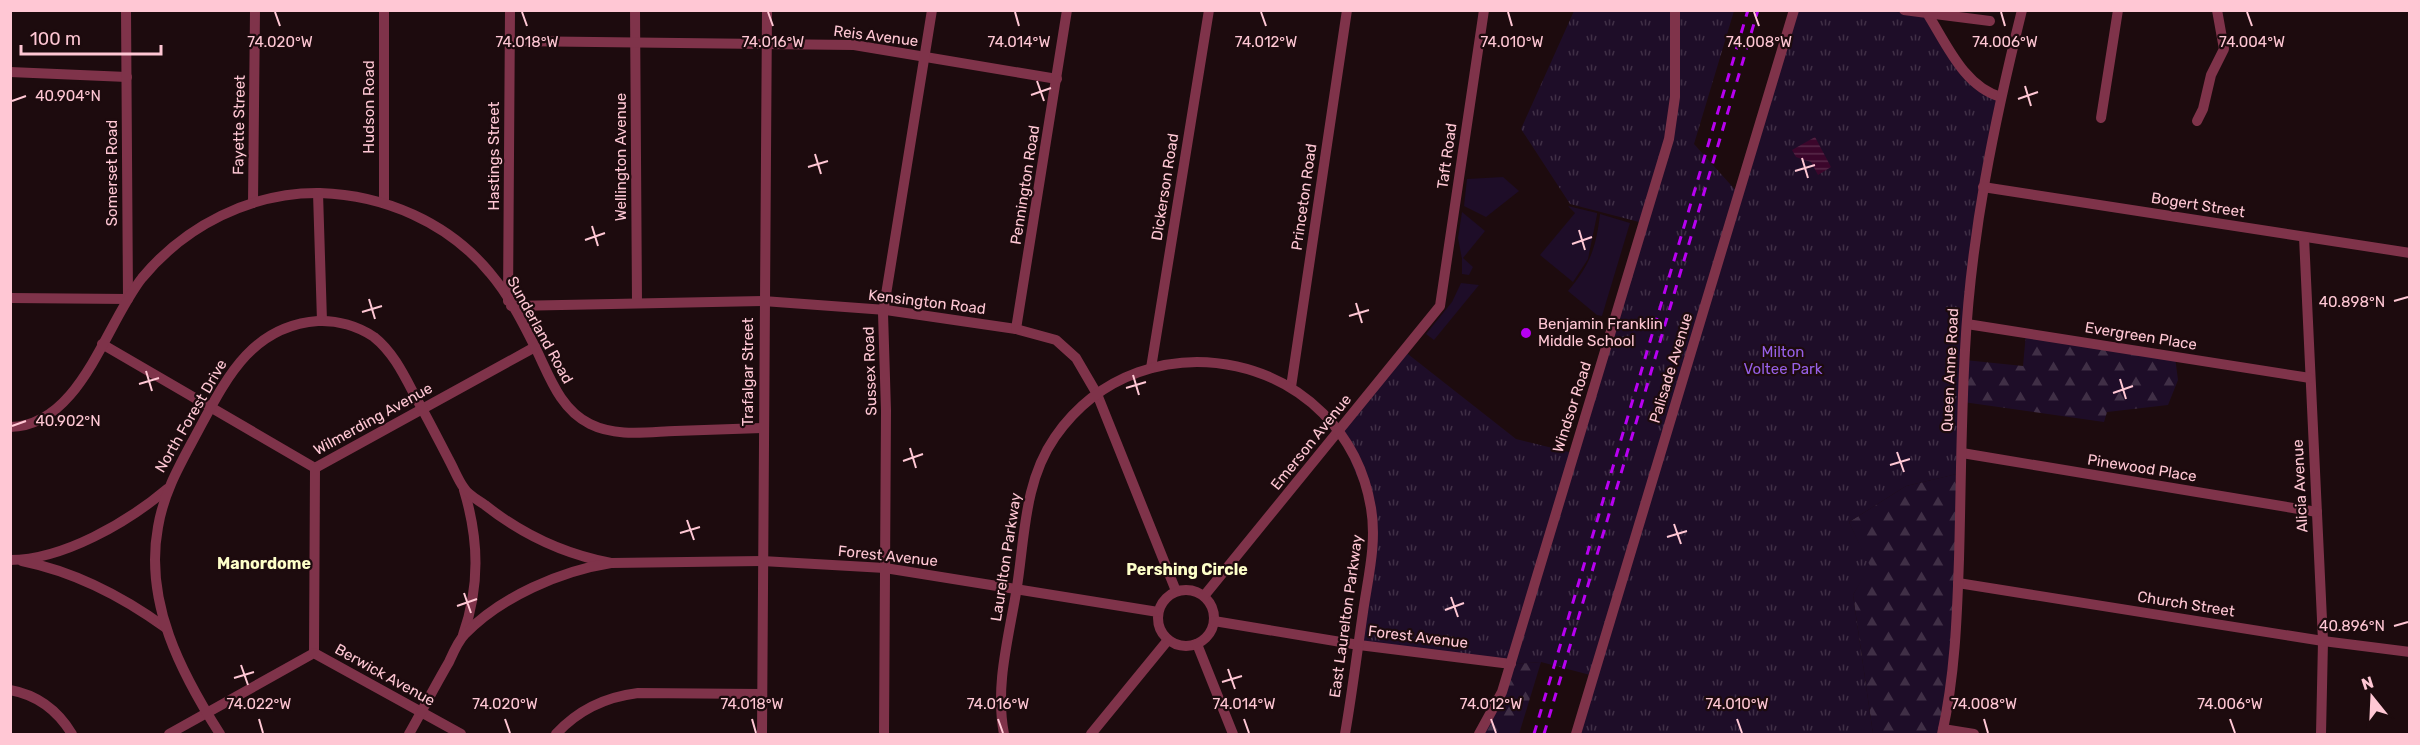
<svg xmlns="http://www.w3.org/2000/svg" width="2420" height="745" viewBox="0 0 2420 745" font-family="Rubik,sans-serif">
  <style>
    .green { fill: #1e0d28 }
    .forest { fill: url(#forest-firs) }
    .park { fill: url(#park-tufts) }
    .water { fill: url(#water-rules) }
    .lines { fill: none; stroke-linecap: round; stroke-linejoin: round }
    .minor { stroke: #7f334a; stroke-width: 10 }
    .rail { stroke: #b800f2; stroke-width: 3; stroke-dasharray: 9 8; stroke-linecap: butt }
    .ticks { fill: none; stroke: #ffc7d4; stroke-width: 2 }
    .poi-dot { fill: #b800f2; stroke: #1d0b0e; stroke-width: 2 }
    .labels { text-anchor: middle; stroke-width: 4.5; stroke-linejoin: round; paint-order: stroke }
    .street-label { font-size: 15px; fill: #ffc7d4; stroke: #1d0b0e }
    .poi-label { font-size: 15px; fill: #ffc7d4; stroke: #1d0b0e; text-anchor: start }
    .park-label { font-size: 15px; fill: #9760e7; stroke: #1d0b0e }
    .neighbourhood-label { font-size: 16px; font-weight: bold; fill: #feffc9; stroke: #1d0b0e }
    .ticks-label { font-size: 15px; text-anchor: middle; fill: #ffc7d4; stroke: #1d0b0e; stroke-width: 4.5; stroke-linejoin: round; paint-order: stroke }
  </style>
  <defs>
    <pattern id="forest-firs" width="22" height="20" patternUnits="userSpaceOnUse" patternTransform="scale(1.5)"><rect width="22" height="20" fill="#1e0d28"/><path d="M5 1l3.5 6h-7zM16 11l3.5 6h-7z" fill="#402f46"/></pattern>
    <pattern id="park-tufts" width="24" height="20" patternUnits="userSpaceOnUse" patternTransform="scale(1.5)"><rect width="24" height="20" fill="#1e0d28"/><path d="M3 7l-1-3M5 7V3M7 7l1-3M15 17l-1-3M17 17v-4M19 17l1-3" fill="none" stroke="#402f46"/></pattern>
    <pattern id="water-rules" width="6" height="5" patternUnits="userSpaceOnUse" patternTransform="scale(1.5)"><rect width="6" height="5" fill="#3b062b"/><path d="M0 2.5h6" fill="none" stroke="#582949"/></pattern>
  </defs>
  <rect width="100%" height="100%" fill="#1d0b0e"/>
  <g class="green">
    <path d="M 1503,177 L 1519,191 L 1486,217 L 1464,206 L 1467,179 Z"/>
    <path d="M 1568,206 L 1597,213 L 1597,215 L 1588,259 L 1573,282 L 1540,255 L 1575,213 Z"/>
    <path d="M 1462,212 L 1485,231 L 1463,258 L 1473,267 L 1469,275 L 1462,274 L 1462,259 L 1458,238 Z"/>
    <path d="M 1600,214 L 1630,223 L 1602,316 L 1597,315 L 1568,291 C 1590,265 1596,248 1600,214 Z"/>
    <path d="M 1461,283 L 1479,285 L 1434,340 L 1426,334 L 1452,302 Z"/>
  </g>
  <g class="forest">
    <path d="M 2026,333 L 2175,357 L 2178,380 L 2168,405 L 2107,412 L 2104,422 L 1963,402 L 1965,360 L 2023,366 Z"/>
    <path d="M 1961,473 L 1956,642 L 1942,734 L 1873,734 L 1853,595 L 1869,566 L 1849,522 L 1906,486 Z"/>
    <path d="M 1541,662 L 1519,734 L 1479,734 L 1511,664 Z"/>
  </g>
  <path class="park" d="M 1904,10 L 1927,13 L 1966,74 L 2001,97 L 1970,279 L 1961,473 L 1906,486 L 1849,522 L 1870,566 L 1853,595 L 1873,734 L 1576,734 L 1594,676 L 1541,662 L 1511,664 L 1359,645 L 1371,509 L 1338,431 L 1404,351 L 1516,439 L 1573,453 L 1643,223 L 1570,204 L 1521,129 L 1574,11 L 1734,11 L 1694,144 L 1739,194 L 1794,11 Z"/>
  <path class="water" d="M 1815,137 L 1831,167 L 1818,175 L 1811,162 L 1796,157 L 1792,150 Z"/>
  <g class="lines">
    <g class="minor">
      <path d="M 635,10 L 637,303"/>
      <path d="M 1904,10 L 1927,13 C 1946,43 1964,87 2001,97"/>
      <path d="M 1927,13 L 1990,21"/>
      <path d="M 510,41 L 854,45 L 1057,79"/>
      <path d="M 10,72 L 127,77"/>
      <path d="M 2101,118 L 2118,10"/>
      <path d="M 2197,121 L 2203,109 L 2211,75 L 2224,49 L 2217,10"/>
      <path d="M 1983,187 L 2410,253"/>
      <path d="M 318,193 L 322,321"/>
      <path d="M 253,203 L 255,10"/>
      <path d="M 384,203 L 384,10"/>
      <path d="M 2304,237 L 2323,641 L 2321,734"/>
      <path d="M 10,298 L 128,299 L 126,10"/>
      <path d="M 508,301 L 510,10"/>
      <path d="M 511,306 L 763,301 L 886,310 L 1016,329 L 1056,340 L 1076,358 L 1097,394 L 1176,591"/>
      <path d="M 1967,324 L 2310,378"/>
      <path d="M 1016,329 L 1067,10"/>
      <path d="M 102,344 L 315,468 L 535,347"/>
      <path d="M 1151,368 L 1209,10"/>
      <path d="M 1291,387 L 1347,10"/>
      <path d="M 10,427 C 80,426 105,325 142,278 C 185,226 251,192 320,193 C 384,195 448,222 490,273 C 509,295 524,325 537,351 C 550,378 561,410 590,424 C 616,437 647,432 675,431 C 704,430 733,429 762,428"/>
      <path d="M 1962,453 L 2317,512"/>
      <path d="M 10,560 C 63,560 128,522 167,489"/>
      <path d="M 22,561 C 76,572 122,596 166,628"/>
      <path d="M 1958,583 L 2323,641 L 2410,652"/>
      <circle cx="1186" cy="618" r="28"/>
      <path d="M 1204,596 L 1440,306 L 1484,10"/>
      <path d="M 1214,621 L 1359,645 L 1511,664"/>
      <path d="M 463,635 C 480,586 479,540 464,490"/>
      <path d="M 1197,644 L 1233,734"/>
      <path d="M 314,653 L 315,468"/>
      <path d="M 10,690 C 38,695 58,711 72,734"/>
      <path d="M 1943,729 L 1974,734"/>
      <path d="M 169,734 L 314,653 L 461,734"/>
      <path d="M 220,734 C 181,673 144,602 158,527 C 164,491 181,463 198,431 C 226,379 251,326 318,321 C 337,320 358,326 374,337 C 393,352 404,375 415,396 C 427,417 438,439 449,460 C 454,469 458,480 464,488 C 468,495 478,500 485,505 C 523,535 563,554 611,563"/>
      <path d="M 409,734 C 422,711 435,686 449,662 C 453,653 458,641 465,634 C 501,597 560,571 611,563 L 762,561 L 885,568 L 1158,612"/>
      <path d="M 556,734 C 578,710 605,697 638,693 L 762,694"/>
      <path d="M 762,734 L 767,10"/>
      <path d="M 884,734 L 886,411 L 883,313 L 932,10"/>
      <path d="M 1004,734 C 995,687 1008,640 1016,593 C 1025,540 1023,483 1055,437 C 1144,309 1345,353 1371,508 C 1377,543 1368,577 1363,612 C 1357,653 1352,694 1345,734"/>
      <path d="M 1091,734 L 1168,640"/>
      <path d="M 1479,734 L 1502,692 L 1669,139 L 1675,97 L 1675,10"/>
      <path d="M 1576,734 L 1794,10"/>
      <path d="M 1942,734 C 1955,676 1957,618 1959,559 C 1961,489 1961,419 1965,350 C 1971,234 1994,123 2022,10"/>
    </g>
    <g class="rail">
      <path d="M 1534,734 L 1748,10"/>
      <path d="M 1544,734 L 1758,10"/>
    </g>
  </g>
  <path class="ticks" d="M 275,12 L 280,26M 522,12 L 527,26M 768,12 L 773,26M 1015,12 L 1019,26M 1261,12 L 1266,26M 1508,12 L 1512,26M 1754,12 L 1759,26M 2001,12 L 2005,26M 2247,12 L 2252,26M 1037,81 L 1044,101M 2025,86 L 2031,106M 1031,95 L 1051,88M 2018,99 L 2038,92M 12,101 L 26,96M 815,154 L 821,174M 1802,158 L 1808,178M 808,167 L 828,161M 1795,171 L 1815,165M 592,226 L 598,246M 1579,230 L 1585,250M 585,240 L 605,233M 1572,244 L 1592,237M 369,299 L 375,319M 2394,301 L 2408,297M 1356,303 L 1362,323M 362,312 L 382,306M 1349,316 L 1369,310M 146,371 L 152,391M 1133,375 L 1139,395M 2120,379 L 2126,399M 139,384 L 159,378M 1126,388 L 1146,382M 2113,393 L 2133,386M 12,426 L 26,421M 910,448 L 916,468M 1897,452 L 1904,472M 903,461 L 923,454M 1890,465 L 1910,459M 687,520 L 694,540M 1674,524 L 1681,544M 680,533 L 700,527M 1667,537 L 1687,531M 464,593 L 471,613M 1451,597 L 1458,617M 457,606 L 477,599M 1445,610 L 1464,603M 2394,626 L 2408,622M 241,665 L 248,685M 1228,669 L 1235,689M 234,678 L 254,672M 1222,682 L 1242,676M 259,719 L 263,733M 505,719 L 510,733M 752,719 L 756,733M 998,719 L 1003,733M 1244,719 L 1249,733M 1491,719 L 1496,733M 1737,719 L 1742,733M 1984,719 L 1988,733M 2230,719 L 2235,733"/>
  <circle class="poi-dot" cx="1526" cy="333" r="6"/>
  <g class="labels">
    <g class="street-label">
      <text transform="translate(876 36) rotate(7)" y="5">Reis Avenue</text>
      <text transform="translate(369 107) rotate(-90)" y="5">Hudson Road</text>
      <text transform="translate(239 125) rotate(-89)" y="5">Fayette Street</text>
      <text transform="translate(494 156) rotate(-90)" y="5">Hastings Street</text>
      <text transform="translate(1447 156) rotate(-82)" y="5">Taft Road</text>
      <text transform="translate(621 157) rotate(-90)" y="5">Wellington Avenue</text>
      <text transform="translate(112 173) rotate(-90)" y="5">Somerset Road</text>
      <text transform="translate(1025 185) rotate(-81)" y="5">Pennington Road</text>
      <text transform="translate(1165 187) rotate(-81)" y="5">Dickerson Road</text>
      <text transform="translate(1304 197) rotate(-82)" y="5">Princeton Road</text>
      <text transform="translate(2198 205) rotate(9)" y="5">Bogert Street</text>
      <text transform="translate(927 302) rotate(7)" y="5">Kensington Road</text>
      <text transform="translate(540 330) rotate(61)" y="5">Sunderland Road</text>
      <text transform="translate(2141 336) rotate(9)" y="5">Evergreen Place</text>
      <text transform="translate(1671 368) rotate(-73)" y="5">Palisade Avenue</text>
      <text transform="translate(1950 370) rotate(-87)" y="5">Queen Anne Road</text>
      <text transform="translate(870 371) rotate(-92)" y="5">Sussex Road</text>
      <text transform="translate(748 372) rotate(-90)" y="5">Trafalgar Street</text>
      <text transform="translate(1572 407) rotate(-72)" y="5">Windsor Road</text>
      <text transform="translate(191 416) rotate(-60)" y="5">North Forest Drive</text>
      <text transform="translate(373 419) rotate(-29)" y="5">Wilmerding Avenue</text>
      <text transform="translate(1311 442) rotate(-51)" y="5">Emerson Avenue</text>
      <text transform="translate(2142 468) rotate(9)" y="5">Pinewood Place</text>
      <text transform="translate(2300 486) rotate(-93)" y="5">Alicia Avenue</text>
      <text transform="translate(888 556) rotate(6)" y="5">Forest Avenue</text>
      <text transform="translate(1006 557) rotate(-81)" y="5">Laurelton Parkway</text>
      <text transform="translate(2186 604) rotate(9)" y="5">Church Street</text>
      <text transform="translate(1346 616) rotate(-82)" y="5">East Laurelton Parkway</text>
      <text transform="translate(1418 637) rotate(7)" y="5">Forest Avenue</text>
      <text transform="translate(385 675) rotate(29)" y="5">Berwick Avenue</text>
    </g>
    <g class="poi-label">
      <text x="1538" y="329">Benjamin Franklin<tspan x="1538" dy="17">Middle School</tspan></text>
    </g>
    <g class="park-label">
      <text x="1783" y="357">Milton<tspan x="1783" dy="17">Voltee Park</tspan></text>
    </g>
    <g class="neighbourhood-label">
      <text x="264" y="569">Manordome</text>
      <text x="1187" y="575">Pershing Circle</text>
    </g>
  </g>
  <g class="ticks-label">
    <text x="280" y="47">74.020°W</text>
    <text x="527" y="47">74.018°W</text>
    <text x="773" y="47">74.016°W</text>
    <text x="1019" y="47">74.014°W</text>
    <text x="1266" y="47">74.012°W</text>
    <text x="1512" y="47">74.010°W</text>
    <text x="1759" y="47">74.008°W</text>
    <text x="2005" y="47">74.006°W</text>
    <text x="2252" y="47">74.004°W</text>
    <text x="68" y="101">40.904°N</text>
    <text x="2352" y="307">40.898°N</text>
    <text x="68" y="426">40.902°N</text>
    <text x="2352" y="631">40.896°N</text>
    <text x="259" y="709">74.022°W</text>
    <text x="505" y="709">74.020°W</text>
    <text x="752" y="709">74.018°W</text>
    <text x="998" y="709">74.016°W</text>
    <text x="1244" y="709">74.014°W</text>
    <text x="1491" y="709">74.012°W</text>
    <text x="1737" y="709">74.010°W</text>
    <text x="1984" y="709">74.008°W</text>
    <text x="2230" y="709">74.006°W</text>
  </g>
  <rect width="2420" height="745" fill="none" stroke="#ffc7d4" stroke-width="24"/>
  <g transform="translate(2372 697) rotate(342)" stroke="#1d0b0e" stroke-width="4.5" paint-order="stroke">
  <path d="M0-4.5L10 22L0 15L-10 22Z" fill="#ffc7d4"/>
  <text y="-9" font-size="16" font-weight="bold" text-anchor="middle" fill="#ffc7d4">N</text>
  </g>
  <path d="M21 45v9h140v-9" fill="none" stroke="#ffc7d4" stroke-width="3"/>
  <text x="30" y="45" font-size="18" fill="#ffc7d4" stroke="#1d0b0e" stroke-width="4.5" paint-order="stroke">100 m</text>
</svg>
